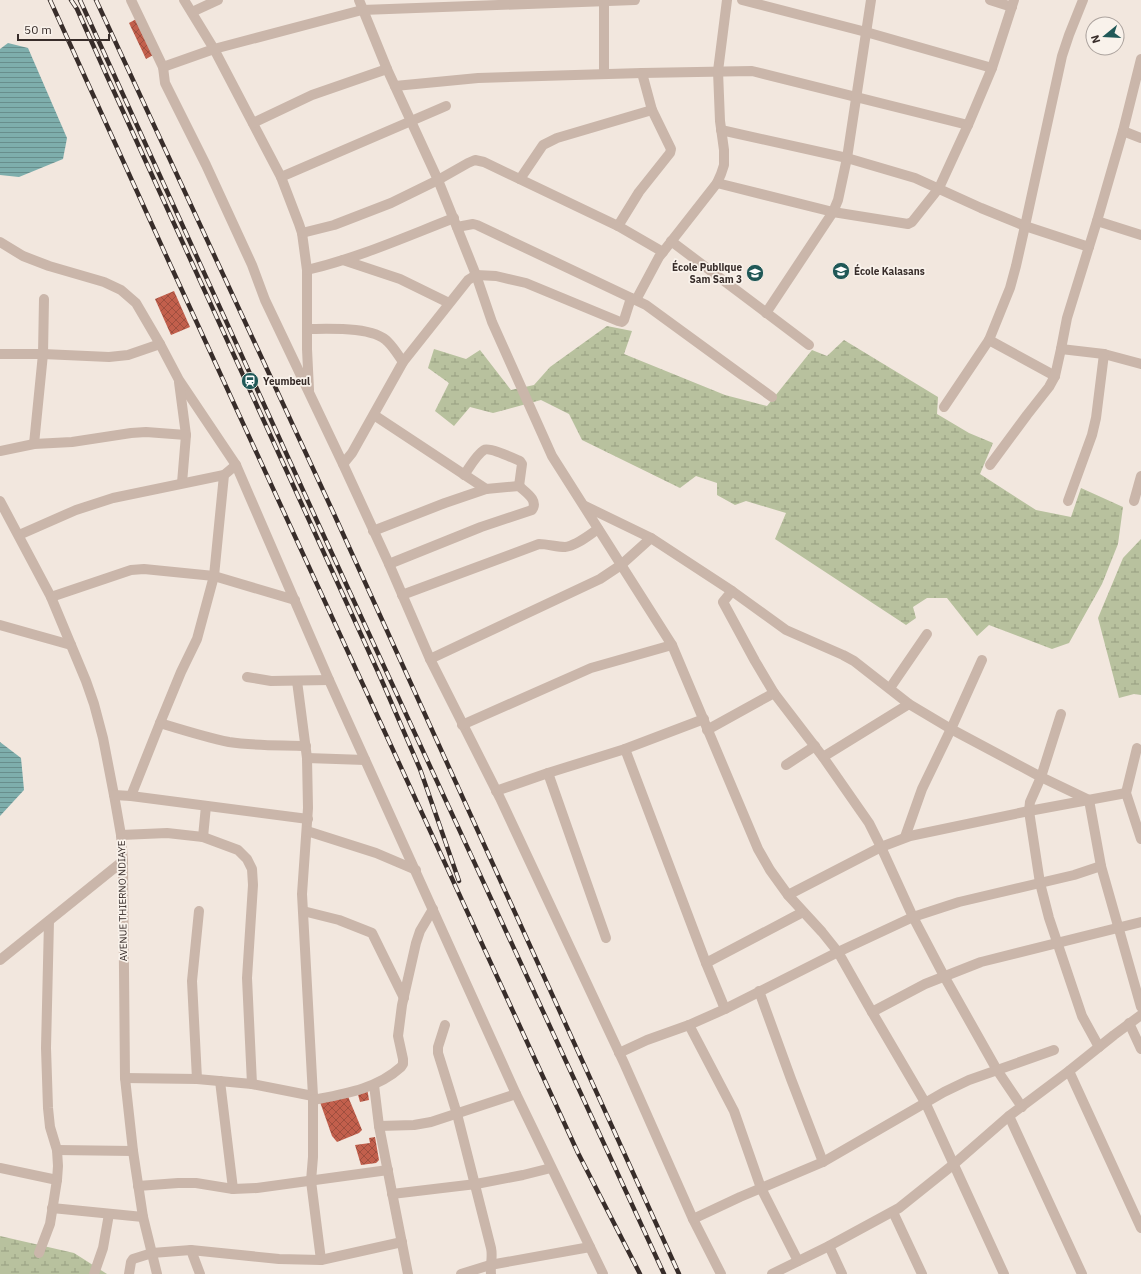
<svg xmlns="http://www.w3.org/2000/svg" width="1141" height="1274" viewBox="0 0 1141 1274" font-family="'IBM Plex Sans',sans-serif">
  <style>
    .wetland { fill: url(#wetland-marsh) }
    .water { fill: url(#water-rules) }
    .building { fill: url(#building-cross-hatch) }
    .lines { fill: none; stroke-linecap: round; stroke-linejoin: round }
    .minor { stroke: #cab6aa; stroke-width: 10 }
    .rail-casing { stroke: #382d2a; stroke-width: 4.5 }
    .rail { stroke: #f9f2eb; stroke-width: 3; stroke-dasharray: 9; stroke-linecap: butt }
    .labels { text-anchor: middle; stroke-width: 3.5; stroke-linejoin: round; paint-order: stroke }
    .poi-label { font-size: 10px; font-weight: bold; fill: #382d2a; stroke: #f9f2eb; text-anchor: start }
    .street-label { font-size: 10px; fill: #382d2a; stroke: #f9f2eb }
  </style>
  <defs>
    <pattern id="wetland-marsh" width="20" height="14" patternUnits="userSpaceOnUse"><rect width="20" height="14" fill="#b8c19e"/><path d="M1 5h8M5 5V1M11 12h8M15 12V8" fill="none" stroke="#979d81"/></pattern>
    <pattern id="water-rules" width="6" height="5" patternUnits="userSpaceOnUse"><rect width="6" height="5" fill="#7eaeac"/><path d="M0 2.5h6" fill="none" stroke="#688e8c"/></pattern>
    <pattern id="building-cross-hatch" width="8" height="8" patternUnits="userSpaceOnUse"><rect width="8" height="8" fill="#c25f4c"/><path d="M0 0l8 8M0 8l8-8" fill="none" stroke="#9f4f3f"/></pattern>
  </defs>
  <rect width="100%" height="100%" fill="#f2e7de"/>
  <g class="wetland">
    <path d="M 607,326 L 632,331 L 624,354 L 725,395 L 767,406 L 812,350 L 827,356 L 844,340 L 938,397 L 937,414 L 969,433 L 993,443 L 980,474 L 1036,510 L 1071,517 L 1081,488 L 1123,507 L 1118,544 L 1102,584 L 1069,643 L 1052,649 L 989,625 L 977,636 L 947,598 L 927,598 L 913,607 L 916,618 L 906,625 L 775,539 L 786,513 L 746,501 L 735,505 L 717,495 L 717,483 L 696,476 L 680,488 L 582,440 L 569,414 L 541,400 L 493,413 L 470,407 L 454,426 L 435,411 L 449,383 L 428,368 L 434,349 L 466,359 L 480,350 L 511,390 L 534,385 L 550,367 Z"/>
    <path d="M 1141,539 L 1141,695 L 1134,694 L 1119,698 L 1098,618 L 1123,558 Z"/>
    <path d="M 0,1236 L 74,1253 L 107,1274 L 0,1274 Z"/>
  </g>
  <g class="water">
    <path d="M 8,43 L 28,48 L 67,138 L 63,159 L 19,177 L 0,175 L 0,49 Z"/>
    <path d="M 0,742 L 21,758 L 24,790 L 0,816 Z"/>
  </g>
  <g class="building">
    <path d="M 138,18 L 155,54 L 146,59 L 129,23 Z"/>
    <path d="M 174,291 L 190,327 L 171,335 L 155,299 Z"/>
    <path d="M 367,1088 L 369,1100 L 360,1102 L 357,1091 Z"/>
    <path d="M 347,1094 L 362,1130 L 359,1133 L 337,1142 L 332,1136 L 320,1102 Z"/>
    <path d="M 375,1137 L 379,1160 L 376,1163 L 361,1165 L 355,1145 L 370,1143 L 369,1138 Z"/>
  </g>
  <g class="lines">
    <g class="minor">
      <path d="M 131,0 L 163,67 L 165,83 L 206,165 L 252,265 L 265,300 L 343,464 L 389,564 L 430,659 L 500,798 L 624,1063 L 693,1219 L 721,1274"/>
      <path d="M 184,0 L 214,49 L 281,177 L 299,224 L 302,233 L 307,270 L 307,349 L 309,390"/>
      <path d="M 359,0 L 387,69 L 438,180 L 476,275 L 492,322 L 552,456 L 672,645 L 758,849 L 770,870 L 788,895 L 822,932 L 838,952 L 872,1012 L 926,1104 L 1004,1274"/>
      <path d="M 742,0 L 866,32 L 992,68"/>
      <path d="M 990,0 L 1012,7"/>
      <path d="M 192,12 L 218,0"/>
      <path d="M 163,67 L 214,49 L 362,10 L 635,0"/>
      <path d="M 604,74 L 604,0"/>
      <path d="M 395,86 L 478,78 L 642,73 L 752,71 L 968,125"/>
      <path d="M 253,123 L 312,95 L 387,69"/>
      <path d="M 721,130 L 847,158 L 915,178 L 981,208 L 1025,226 L 1089,247"/>
      <path d="M 1123,131 L 1141,138"/>
      <path d="M 281,177 L 446,106"/>
      <path d="M 520,179 L 543,145 L 557,138 L 652,110"/>
      <path d="M 717,183 L 833,212 L 908,224 L 912,222 L 939,188 L 968,125 L 992,68 L 1014,0"/>
      <path d="M 1097,221 L 1141,235"/>
      <path d="M 618,226 L 639,192 L 670,153 L 671,149 L 652,110 L 642,73"/>
      <path d="M 457,227 L 473,224 L 477,225 L 646,305 L 772,397"/>
      <path d="M 302,233 L 334,225 L 391,203 L 438,180 L 468,163 L 475,160 L 484,162 L 618,226 L 663,252"/>
      <path d="M 671,241 L 809,345"/>
      <path d="M 0,242 L 23,256 L 49,266 L 104,282 L 121,290 L 136,303 L 160,344 L 179,380 L 236,465 L 329,680 L 516,1094 L 603,1274"/>
      <path d="M 343,260 L 400,279 L 449,303"/>
      <path d="M 307,270 C 358,258 405,237 454,218"/>
      <path d="M 636,300 L 659,257 L 717,183 L 721,174 L 724,165 L 724,150 L 720,121 L 718,71 L 727,0"/>
      <path d="M 766,313 L 833,212 L 838,200 L 847,158 L 871,0"/>
      <path d="M 307,329 C 328,329 373,326 388,342 C 394,348 398,355 403,362"/>
      <path d="M 989,340 L 1055,376"/>
      <path d="M 1061,349 L 1104,354 L 1141,364"/>
      <path d="M 0,354 L 43,354 L 109,357 L 128,355 L 160,344"/>
      <path d="M 179,382 L 186,435 L 182,483"/>
      <path d="M 944,407 L 989,340 L 1010,288 L 1016,266 L 1025,226 L 1062,56 L 1069,35 L 1083,0"/>
      <path d="M 374,415 L 486,489"/>
      <path d="M 34,444 L 43,354 L 44,299"/>
      <path d="M 0,451 L 34,444 L 72,442 L 131,433 L 146,432 L 186,435"/>
      <path d="M 343,464 L 352,453 L 403,362 L 468,280 L 476,275 L 496,276 L 526,283 L 618,321 L 622,322 L 624,320 L 631,298"/>
      <path d="M 990,465 L 1027,415 L 1049,387 L 1055,376 L 1061,349 L 1067,318 L 1097,221 L 1123,131 L 1141,59"/>
      <path d="M 464,475 C 469,468 477,454 484,450 C 489,447 513,458 520,461 L 522,464 L 519,486"/>
      <path d="M 0,501 L 51,597 L 86,681 L 94,704 L 103,738 L 114,795 L 121,835 L 123,861 L 125,1078 L 133,1151 L 143,1217 L 157,1274"/>
      <path d="M 1068,501 L 1092,435 L 1096,418 L 1104,354"/>
      <path d="M 1134,501 L 1141,476"/>
      <path d="M 585,506 L 651,538 L 732,591 L 786,630 L 843,655 L 854,661 L 909,704 L 951,729 L 1041,777 L 1089,800 L 1101,866 L 1141,1007"/>
      <path d="M 373,531 L 445,503 L 486,489 L 519,486 C 525,492 539,500 532,510 L 481,527 L 389,564"/>
      <path d="M 19,535 L 76,510 L 113,498 L 224,475"/>
      <path d="M 732,591 L 723,602 L 755,661 L 774,693 L 823,757 L 869,823 L 881,847 L 913,917 L 944,976 L 997,1070 L 1022,1107"/>
      <path d="M 402,595 L 539,544 C 548,544 556,547 565,547 C 576,546 589,535 598,529"/>
      <path d="M 51,597 L 131,570 L 144,569 L 214,576 L 295,600"/>
      <path d="M 0,625 L 71,645"/>
      <path d="M 430,659 L 600,579 L 621,565 L 651,538"/>
      <path d="M 247,677 L 271,681 L 329,680"/>
      <path d="M 297,681 L 307,758 L 308,808 L 302,894 L 313,1096 L 313,1157 L 311,1181 L 321,1260"/>
      <path d="M 890,688 L 927,634"/>
      <path d="M 1061,714 L 1041,777 L 1030,802 L 1029,811 L 1040,883 L 1049,918 L 1082,1016 L 1099,1047"/>
      <path d="M 160,723 C 183,730 205,737 229,742 C 254,746 280,745 306,746"/>
      <path d="M 462,725 L 591,668 L 672,645"/>
      <path d="M 707,730 L 774,693"/>
      <path d="M 1137,748 L 1126,793 L 1141,839"/>
      <path d="M 625,749 L 706,963 L 725,1009"/>
      <path d="M 823,757 L 909,704"/>
      <path d="M 307,758 L 365,760"/>
      <path d="M 786,765 L 815,746"/>
      <path d="M 548,773 L 606,938"/>
      <path d="M 496,791 L 548,773 L 625,749 L 704,719"/>
      <path d="M 114,795 L 131,796 L 308,819"/>
      <path d="M 131,796 L 160,723 L 181,672 L 197,639 L 214,576 L 224,475 L 236,465"/>
      <path d="M 307,831 L 376,853 L 416,870"/>
      <path d="M 121,835 L 167,833 L 203,837 L 238,850 L 247,859 L 252,869 L 253,885 L 247,978 L 252,1084"/>
      <path d="M 203,837 L 206,806"/>
      <path d="M 905,837 L 922,789 L 951,729 L 982,660"/>
      <path d="M 788,895 L 881,847 L 910,836 L 1029,811 L 1126,793"/>
      <path d="M 303,911 L 339,920 L 372,933 L 404,998"/>
      <path d="M 0,960 L 123,861"/>
      <path d="M 706,963 L 803,912"/>
      <path d="M 759,991 L 791,1079 L 823,1162"/>
      <path d="M 872,1012 L 925,984 L 981,962 L 1141,922"/>
      <path d="M 1129,1023 L 1141,1049"/>
      <path d="M 445,1025 L 438,1047 L 438,1053 L 457,1114 L 491,1248 C 493,1257 490,1265 491,1274"/>
      <path d="M 689,1025 L 734,1111 L 761,1188 L 798,1261"/>
      <path d="M 619,1053 L 647,1040 L 689,1025 L 725,1009 L 838,952 L 913,917 L 959,902 L 1074,875 L 1101,866"/>
      <path d="M 1069,1071 L 1141,1228"/>
      <path d="M 125,1078 L 197,1079 L 252,1084 L 313,1096"/>
      <path d="M 197,1079 L 192,981 L 199,911"/>
      <path d="M 220,1081 L 233,1189"/>
      <path d="M 374,1085 L 379,1126 L 408,1274"/>
      <path d="M 313,1100 C 344,1094 377,1089 401,1067 L 403,1064 L 403,1059 L 398,1036 L 402,1005 L 416,943 L 420,931 L 433,909"/>
      <path d="M 1009,1116 L 1082,1274"/>
      <path d="M 379,1126 L 414,1125 L 431,1122 L 516,1094"/>
      <path d="M 57,1150 L 133,1151"/>
      <path d="M 0,1168 L 57,1180"/>
      <path d="M 138,1186 L 178,1183 L 196,1183 L 233,1189 L 257,1188 L 388,1170"/>
      <path d="M 392,1194 L 476,1184 L 523,1175 L 551,1168"/>
      <path d="M 52,1208 L 143,1217"/>
      <path d="M 893,1212 L 922,1274"/>
      <path d="M 693,1219 L 740,1197 L 823,1162 L 944,1092 L 969,1080 L 1054,1050"/>
      <path d="M 829,1246 L 842,1274"/>
      <path d="M 191,1250 L 200,1274"/>
      <path d="M 39,1253 L 50,1224 L 57,1180 L 58,1166 L 57,1150 L 50,1127 L 48,1108 L 46,1048 L 49,921"/>
      <path d="M 94,1274 L 103,1248 L 109,1214"/>
      <path d="M 129,1274 L 131,1262 L 133,1259 L 152,1253 L 191,1250 L 279,1259 L 321,1260 L 402,1242"/>
      <path d="M 461,1274 L 490,1265 L 590,1247"/>
      <path d="M 772,1274 L 829,1246 L 899,1208 L 954,1164 L 1009,1116 L 1069,1071 L 1114,1035 L 1141,1015"/>
    </g>
    <defs>
      <g id="rail">
        <path d="M 50,0 L 169,262 L 578,1153 L 640,1274"/>
        <path d="M 71,0 L 77,9 L 106,74 L 379,674 L 420,769 L 459,881"/>
        <path d="M 80,0 L 317,521 L 664,1274"/>
        <path d="M 96,0 L 334,514 L 679,1274"/>
      </g>
    </defs>
    <use href="#rail" class="rail-casing"/>
    <use href="#rail" class="rail"/>
  </g>
  <defs>
    <symbol id="school-disc" viewBox="-11 -11 22 22"><circle r="9.5" fill="#205857" stroke="#f9f2eb"/><path d="M0-5L7-2L0 1L-7-2ZM-4 1L0 2.5L4 1V4Q0 6-4 4Z" fill="#fff"/></symbol>
    <symbol id="station-disc" viewBox="-11 -11 22 22"><circle r="9.5" fill="#205857" stroke="#f9f2eb"/><path d="M-3-6H3Q5-6 5-4V2Q5 4 3 4L4.5 6H3L1.5 4h-3L-3 6H-4.5L-3 4Q-5 4-5 2V-4Q-5-6-3-6ZM-3.5-4v3h7v-3ZM-3.5 1v1.5H-2V1ZM2 1v1.5H3.5V1Z" fill="#fff"/></symbol>
  </defs>
  <g fill-rule="evenodd">
    <use href="#school-disc" x="831" y="261" width="20" height="20"/>
    <use href="#school-disc" x="745" y="263" width="20" height="20"/>
    <use href="#station-disc" x="240" y="371" width="20" height="20"/>
  </g>
  <g class="labels">
    <g class="poi-label">
      <text x="742" y="271" text-anchor="end">École Publique<tspan x="742" dy="12">Sam Sam 3</tspan></text>
      <text x="854" y="275">École Kalasans</text>
      <text x="263" y="385">Yeumbeul</text>
    </g>
    <g class="street-label">
      <text transform="translate(122 901) rotate(-91)" y="4">AVENUE THIERNO NDIAYE</text>
    </g>
  </g>
  <g transform="translate(1105 36) rotate(252)"><circle r="19" fill="#f9f2eb" stroke="#aca39e"/>
  <path d="M0-3L7 15L0 10L-7 15Z" fill="#205857"/>
  <text y="-6" font-size="11" font-weight="bold" text-anchor="middle" fill="#382d2a">N</text>
  </g>
  <path d="M18 34v6h91v-6" fill="none" stroke="#382d2a" stroke-width="2"/>
  <text x="24" y="34" font-size="12" fill="#382d2a" stroke="#f9f2eb" stroke-width="3" paint-order="stroke">50 m</text>
</svg>
